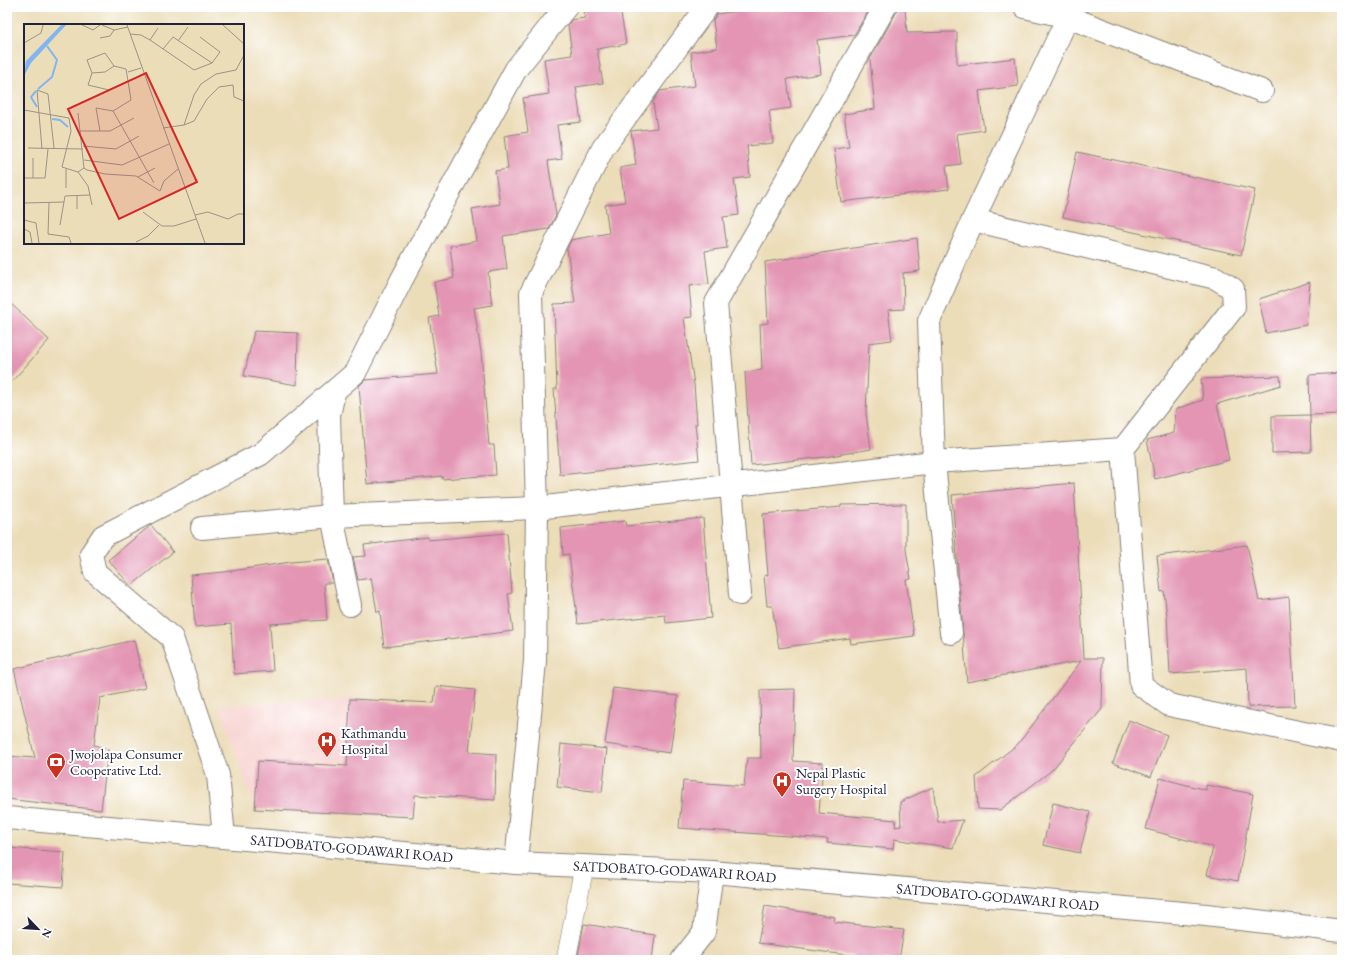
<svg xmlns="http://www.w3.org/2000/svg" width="1349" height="967" viewBox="0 0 1349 967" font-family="'EB Garamond',serif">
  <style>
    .built { fill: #f7d0ce }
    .building { fill: #e395b3 }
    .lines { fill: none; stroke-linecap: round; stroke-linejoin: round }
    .lane-casing { stroke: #87807a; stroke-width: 20 }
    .street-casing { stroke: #87807a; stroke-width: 24 }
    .primary-casing { stroke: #87807a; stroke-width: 24 }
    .lane { stroke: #fff; stroke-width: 19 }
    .street { stroke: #fff; stroke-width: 22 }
    .primary { stroke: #fff; stroke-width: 22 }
    .labels { text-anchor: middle; stroke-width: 4; stroke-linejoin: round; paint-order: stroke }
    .poi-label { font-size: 14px; fill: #22223b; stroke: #fff; text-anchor: start }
    .street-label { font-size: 14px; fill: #22223b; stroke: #fff }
    .inset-river { fill: none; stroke: #82b5ef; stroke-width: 2 }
    .inset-road { fill: none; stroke: #9b9287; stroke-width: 1 }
    .view { fill: #d62828; fill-opacity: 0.15; stroke: #d62828; stroke-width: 2 }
    .inset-edge { fill: none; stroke: #22223b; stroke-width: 2 }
  </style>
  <rect width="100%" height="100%" fill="#fff"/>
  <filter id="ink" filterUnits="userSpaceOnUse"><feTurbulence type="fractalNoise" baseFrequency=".025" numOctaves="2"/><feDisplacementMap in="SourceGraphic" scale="8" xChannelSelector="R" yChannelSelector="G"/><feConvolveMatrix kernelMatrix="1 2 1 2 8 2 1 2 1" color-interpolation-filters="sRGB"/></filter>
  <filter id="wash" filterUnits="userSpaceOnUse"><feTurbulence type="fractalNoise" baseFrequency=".012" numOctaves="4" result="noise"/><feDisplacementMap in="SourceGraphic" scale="16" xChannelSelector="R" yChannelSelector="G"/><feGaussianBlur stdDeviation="0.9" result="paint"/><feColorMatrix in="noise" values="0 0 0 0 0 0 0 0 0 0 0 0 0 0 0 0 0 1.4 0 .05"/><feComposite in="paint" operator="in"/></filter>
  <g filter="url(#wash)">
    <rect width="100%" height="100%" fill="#ecddb9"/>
    <path class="built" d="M 350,699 L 419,703 L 413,817 L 255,809 L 219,706 Z"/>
    <g id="blocks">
      <g class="building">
        <path d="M 582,7 L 620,7 L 626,44 L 597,49 L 603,83 L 576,87 L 581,122 L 557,125 L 562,159 L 548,161 L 556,215 L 549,229 L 503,236 L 507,269 L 488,272 L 492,305 L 474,308 L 481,352 L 489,445 L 494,445 L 496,475 L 442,479 L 442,476 L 367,484 L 359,386 L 365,380 L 438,374 L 429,318 L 439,316 L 434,282 L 454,278 L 450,246 L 477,241 L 472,209 L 500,204 L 495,171 L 508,169 L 504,136 L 528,132 L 523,98 L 549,94 L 544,59 L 572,55 L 568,25 L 571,20 L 585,18 Z"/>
        <path d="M 764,7 L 871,7 L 854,35 L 817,40 L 821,74 L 787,79 L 791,108 L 769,111 L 773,143 L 747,146 L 750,177 L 734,179 L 739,215 L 723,217 L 727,248 L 705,251 L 709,284 L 689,286 L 692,317 L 684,318 L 694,384 L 697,424 L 695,424 L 699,460 L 560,475 L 554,389 L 557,389 L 554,304 L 575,303 L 567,249 L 571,240 L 609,233 L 605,205 L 625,202 L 620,168 L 636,165 L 631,131 L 657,128 L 653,102 L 660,91 L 695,86 L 691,52 L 717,48 L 713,20 L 717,14 Z"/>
        <path d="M 897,7 L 905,7 L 907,33 L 957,32 L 957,65 L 1015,58 L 1018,86 L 979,91 L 984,130 L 957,134 L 961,164 L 946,166 L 949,189 L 841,202 L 834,149 L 849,147 L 844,114 L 875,109 L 870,59 L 896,13 Z"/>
        <path d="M 1077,152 L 1255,190 L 1241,255 L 1063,217 Z"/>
        <path d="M 917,238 L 920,271 L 903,273 L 904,309 L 888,310 L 892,340 L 869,343 L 866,414 L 871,449 L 825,457 L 751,465 L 745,372 L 762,370 L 760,324 L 768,323 L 765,262 Z"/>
        <path d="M 1310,282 L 1306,325 L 1266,333 L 1259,299 Z"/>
        <path d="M 7,300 L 49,340 L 7,387 Z"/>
        <path d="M 254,331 L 298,333 L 297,385 L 244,376 Z"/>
        <path d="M 1342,373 L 1342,414 L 1310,415 L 1309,375 Z"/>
        <path d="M 1280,376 L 1281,385 L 1217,404 L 1229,460 L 1155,479 L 1147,440 L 1174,433 L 1176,409 L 1203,400 L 1201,379 Z"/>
        <path d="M 1310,415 L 1311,452 L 1272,453 L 1272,416 Z"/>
        <path d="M 1074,483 L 1084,658 L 1103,658 L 1102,709 L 1052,770 L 1000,810 L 978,809 L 976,777 L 1018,744 L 1081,661 L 967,682 L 952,495 Z"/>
        <path d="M 906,504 L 906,550 L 911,579 L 906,580 L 914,636 L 851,644 L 850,638 L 779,648 L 772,606 L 767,606 L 764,576 L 768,575 L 763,514 L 841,507 L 841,505 Z"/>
        <path d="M 703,518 L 711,618 L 666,623 L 665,615 L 578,624 L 569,554 L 563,555 L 561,528 L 625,521 L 626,526 Z"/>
        <path d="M 151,525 L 173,552 L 131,586 L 108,560 Z"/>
        <path d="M 507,533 L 512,593 L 508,594 L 513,631 L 384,647 L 380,611 L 377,612 L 371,578 L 358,580 L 353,557 L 366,556 L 364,545 L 428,537 L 428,540 Z"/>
        <path d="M 1247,545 L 1259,601 L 1289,597 L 1295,706 L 1248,707 L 1247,668 L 1170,674 L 1167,616 L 1164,591 L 1161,592 L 1157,556 Z"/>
        <path d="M 328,559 L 333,583 L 324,583 L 327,620 L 270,624 L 273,671 L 234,674 L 231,624 L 195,627 L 191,575 L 224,572 L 291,562 Z"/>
        <path d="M 134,640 L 145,688 L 100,698 L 94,745 L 108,749 L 101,810 L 7,799 L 7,756 L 35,758 L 14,669 Z"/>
        <path d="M 436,686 L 475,690 L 469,752 L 496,754 L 495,800 L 415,795 L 413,817 L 255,809 L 258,761 L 347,766 L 350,699 L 434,703 Z"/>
        <path d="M 613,688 L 678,696 L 670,753 L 605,744 Z"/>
        <path d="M 795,689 L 793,761 L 823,763 L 819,813 L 896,820 L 895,827 L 901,826 L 900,802 L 933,787 L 938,822 L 963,820 L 953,848 L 894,839 L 893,849 L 827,843 L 828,839 L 679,828 L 683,781 L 744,786 L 747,758 L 761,758 L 760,690 Z"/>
        <path d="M 1129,720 L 1167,735 L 1151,777 L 1113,763 Z"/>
        <path d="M 561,744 L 607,749 L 602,792 L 557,787 Z"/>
        <path d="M 1160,778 L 1206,790 L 1206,785 L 1253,794 L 1238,881 L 1207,875 L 1213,847 L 1146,829 Z"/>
        <path d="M 1053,803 L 1090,812 L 1080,853 L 1043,845 Z"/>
        <path d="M 7,848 L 65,852 L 63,887 L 7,883 Z"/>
        <path d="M 765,906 L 835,917 L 834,922 L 904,930 L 899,960 L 853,960 L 854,956 L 758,943 Z"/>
        <path d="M 584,924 L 655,935 L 652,960 L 577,960 Z"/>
      </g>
    </g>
  </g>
  <g filter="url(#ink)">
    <use href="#blocks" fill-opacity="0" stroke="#87807a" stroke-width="1"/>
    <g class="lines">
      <defs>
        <path id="lane" d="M 566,960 L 584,867"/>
        <g id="street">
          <path d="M 1025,7 L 1068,17 L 1262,91"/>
          <path d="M 1068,17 L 973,220 L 929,321 L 934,462 L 1123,449"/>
          <path d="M 973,220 L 1216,278 L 1233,289 L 1234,307 L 1123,449 L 1141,685 L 1169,705 L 1342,741"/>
          <path d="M 334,393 L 329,415 L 332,516 L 350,605"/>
          <path d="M 202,528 L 332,516 L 537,508 L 934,462 L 951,633"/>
          <path d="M 740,594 L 716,303 L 885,7"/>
          <path d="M 224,837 L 218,775 L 172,638 L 95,572 L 91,554 L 103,536 L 261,454 L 355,373 L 402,279 L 516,69 L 566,7"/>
          <path d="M 516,863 L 535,661 L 537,508 L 531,293 L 603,148 L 707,7"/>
          <path d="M 682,960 L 704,932 L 712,872"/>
        </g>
        <g id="primary">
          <path id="s1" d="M 7,818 L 516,863 L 712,872 L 1206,915 L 1342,931"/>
        </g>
      </defs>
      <use href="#lane" class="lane-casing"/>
      <use href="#street" class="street-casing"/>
      <use href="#primary" class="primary-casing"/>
      <use href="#lane" class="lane"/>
      <use href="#street" class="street"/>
      <use href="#primary" class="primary"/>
    </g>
  </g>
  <defs>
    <symbol id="hospital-pin" viewBox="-11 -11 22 30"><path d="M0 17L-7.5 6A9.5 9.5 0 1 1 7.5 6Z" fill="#c8321e" stroke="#fff"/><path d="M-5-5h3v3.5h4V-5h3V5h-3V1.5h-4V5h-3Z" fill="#fff"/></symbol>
    <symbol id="bank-pin" viewBox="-11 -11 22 30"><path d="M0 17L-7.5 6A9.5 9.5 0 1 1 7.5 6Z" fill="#c8321e" stroke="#fff"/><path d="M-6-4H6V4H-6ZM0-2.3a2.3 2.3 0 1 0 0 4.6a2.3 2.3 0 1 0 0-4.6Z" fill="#fff"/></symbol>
  </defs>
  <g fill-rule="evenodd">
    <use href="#hospital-pin" x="316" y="730" width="22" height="30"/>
    <use href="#bank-pin" x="45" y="751" width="22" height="30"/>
    <use href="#hospital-pin" x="771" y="770" width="22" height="30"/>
  </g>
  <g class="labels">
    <g class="poi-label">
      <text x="341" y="738">Kathmandu<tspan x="341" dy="16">Hospital</tspan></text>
      <text x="70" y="759">Jwojolapa Consumer<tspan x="70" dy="16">Cooperative Ltd.</tspan></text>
      <text x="796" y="778">Nepal Plastic<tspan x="796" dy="16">Surgery Hospital</tspan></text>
    </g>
    <g class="street-label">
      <text dy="5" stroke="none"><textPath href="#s1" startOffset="346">SATDOBATO-GODAWARI ROAD</textPath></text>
      <text dy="5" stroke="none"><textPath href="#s1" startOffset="670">SATDOBATO-GODAWARI ROAD</textPath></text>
      <text dy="5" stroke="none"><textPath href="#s1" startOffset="994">SATDOBATO-GODAWARI ROAD</textPath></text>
    </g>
  </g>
  <g transform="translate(24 24)">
    <rect width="220" height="220" fill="#ecddb9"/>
    <path d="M 37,1 L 42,1 L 7,39 L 0,52 L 2,37 Z" fill="#82b5ef"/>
    <path class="inset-river" d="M 14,65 L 28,53 L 33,36 L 23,22M 12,67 L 7,73 L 13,83M 28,95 L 36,96 L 44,103"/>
    <path class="inset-road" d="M 58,1 L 69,6 L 76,1M 78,1 L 90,6 L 104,3M 103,1 L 181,219M 199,1 L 220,20M 106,10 L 117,11 L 126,16 L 170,46 L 188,39 L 196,28 L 176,13M 76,14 L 86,12 L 90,6M 126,16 L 134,4M 154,17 L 164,3M 0,19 L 17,9 L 19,1M 139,25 L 149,13 L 188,39M 104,48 L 117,44M 68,49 L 81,48 L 90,42 L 102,45 L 104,57 L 85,66 L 64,61 L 68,49 L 63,36 L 81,29 L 90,42M 0,86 L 45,94 L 47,107 L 38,143 L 54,148 L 60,144M 54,89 L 60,144 L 63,146 L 81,150 L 112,152 L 136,167 L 140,157 L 154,145M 110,94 L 97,101 L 130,159M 160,101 L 170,97 L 183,75 L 195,63 L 209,61 L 210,73 L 220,77M 139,104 L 160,101 L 170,71 L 177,60 L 192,50 L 212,46 L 220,31M 56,107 L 86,107 L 97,101 L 89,87M 76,107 L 72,84 L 89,87 L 107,76 L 104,57M 59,122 L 92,125 L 115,112M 4,124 L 59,125M 18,125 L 13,66 L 24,70 L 30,124M 60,136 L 98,141 L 145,120M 54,148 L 64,162 L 68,181M 114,153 L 131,144M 0,154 L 21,154 L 24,125M 9,154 L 9,134M 42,164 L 42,145M 53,172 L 53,185M 0,179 L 40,178M 25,179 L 24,210 L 45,213 L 47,219M 119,188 L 138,202 L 150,202 L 172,195M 171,191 L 184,188 L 204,195 L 214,190 L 220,190M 0,196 L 12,199 L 15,219M 36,201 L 41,172 L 66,171M 0,205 L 6,208 L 8,219M 112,218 L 124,212 L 135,201"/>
    <path class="view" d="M 122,49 L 173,158 L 95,195 L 44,85 Z"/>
    <rect width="220" height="220" class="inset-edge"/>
  </g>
  <rect width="1349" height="967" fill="none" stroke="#fff" stroke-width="24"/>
  <g transform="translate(38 929) rotate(115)" stroke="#ffffff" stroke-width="3" paint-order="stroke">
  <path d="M0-3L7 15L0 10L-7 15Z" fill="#22223b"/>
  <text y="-6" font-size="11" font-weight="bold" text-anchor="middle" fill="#22223b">N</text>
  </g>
</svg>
